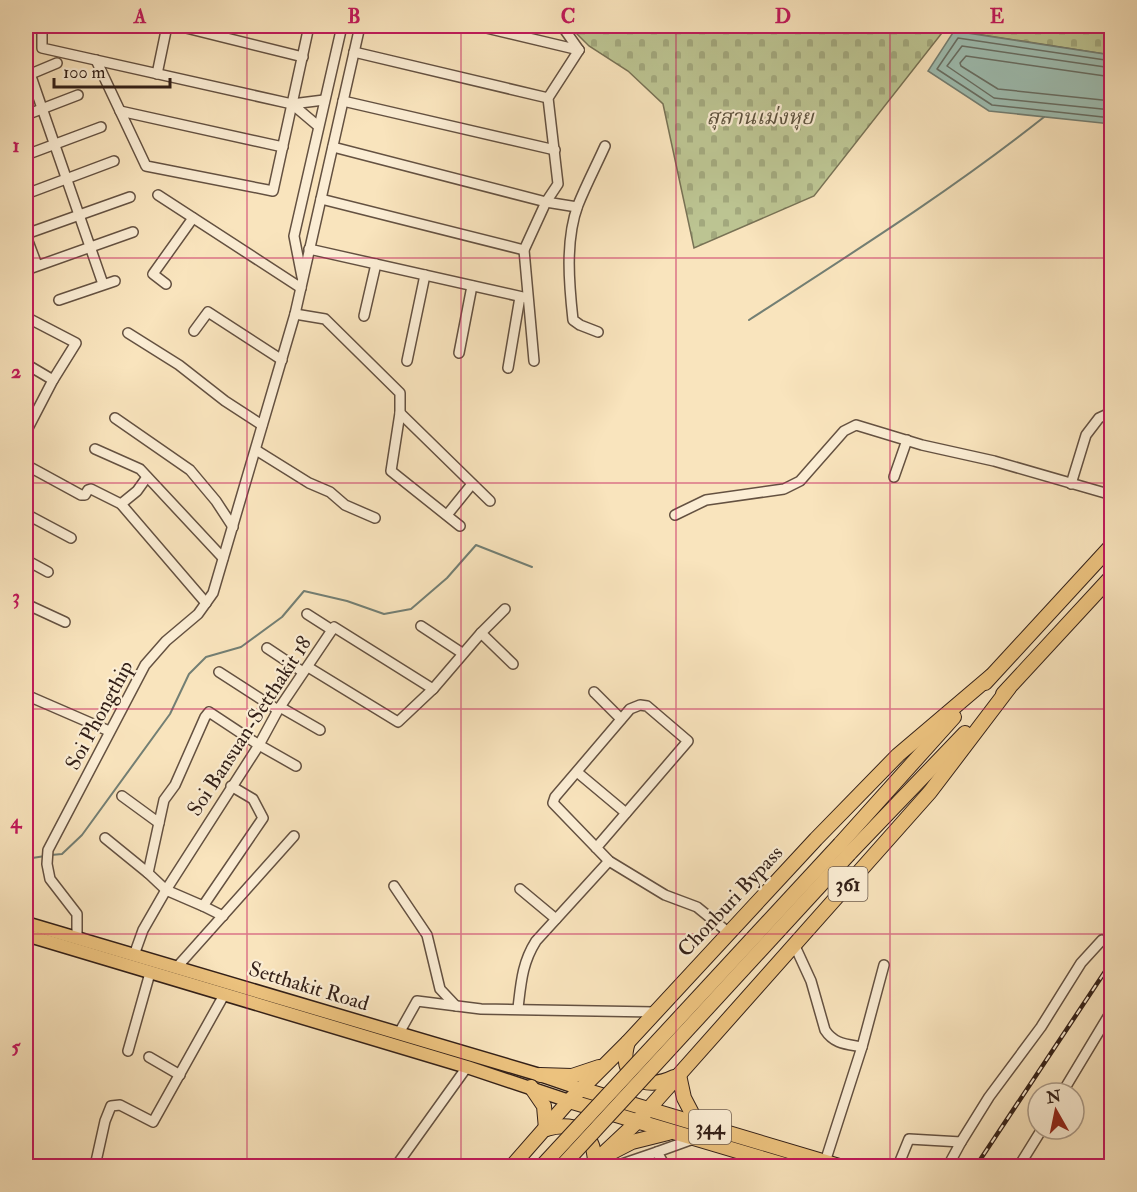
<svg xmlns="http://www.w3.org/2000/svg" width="1137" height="1192" viewBox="0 0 1137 1192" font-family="'IM FELL Double Pica','Noto Serif Thai',serif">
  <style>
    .cemetery { fill: url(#cemetery-stones); stroke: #787255; stroke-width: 1.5 }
    .water { fill: #9ebeb2; stroke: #737f74; stroke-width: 1.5 }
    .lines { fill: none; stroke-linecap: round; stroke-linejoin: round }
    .shore { stroke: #686f65; stroke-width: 1.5 }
    .stream { stroke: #737f74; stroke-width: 2 }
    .minor-casing { stroke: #645141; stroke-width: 12 }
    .major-casing { stroke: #332018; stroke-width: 15 }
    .highway-casing { stroke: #332018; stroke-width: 16 }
    .minor { stroke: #fbedd4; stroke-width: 9 }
    .major { stroke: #ecc27e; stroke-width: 12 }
    .highway { stroke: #ecc27e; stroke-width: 14 }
    .rail-casing { stroke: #332018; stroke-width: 4.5 }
    .rail { stroke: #fbedd4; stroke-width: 2; stroke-dasharray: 7; stroke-linecap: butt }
    .highway-bridge-casing { stroke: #332018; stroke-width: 16; stroke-linecap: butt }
    .highway-bridge { stroke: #ecc27e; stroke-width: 14 }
    .grid { fill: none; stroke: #c2185b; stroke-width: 1.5; stroke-opacity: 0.55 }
    .labels { text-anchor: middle; stroke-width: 4.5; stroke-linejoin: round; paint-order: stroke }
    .shield { fill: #fbedd4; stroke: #6f5e50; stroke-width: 1.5 }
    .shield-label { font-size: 20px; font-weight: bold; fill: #332018 }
    .park-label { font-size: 21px; font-style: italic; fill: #5c513d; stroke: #fbedd4 }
    .street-label { font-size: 21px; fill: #332018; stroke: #fbedd4 }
    .neatline { fill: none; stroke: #c2185b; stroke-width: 2 }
    .grid-label { font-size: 20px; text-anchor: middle; font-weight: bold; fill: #c2185b }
  </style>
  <defs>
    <pattern id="cemetery-stones" width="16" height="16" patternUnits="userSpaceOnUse" patternTransform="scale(1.5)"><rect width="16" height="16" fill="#bcc492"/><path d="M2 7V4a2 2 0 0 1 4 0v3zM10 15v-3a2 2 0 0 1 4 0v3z" fill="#a2a87d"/></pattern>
  </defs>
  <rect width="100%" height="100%" fill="#f9e4bd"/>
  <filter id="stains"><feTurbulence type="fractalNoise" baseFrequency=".00333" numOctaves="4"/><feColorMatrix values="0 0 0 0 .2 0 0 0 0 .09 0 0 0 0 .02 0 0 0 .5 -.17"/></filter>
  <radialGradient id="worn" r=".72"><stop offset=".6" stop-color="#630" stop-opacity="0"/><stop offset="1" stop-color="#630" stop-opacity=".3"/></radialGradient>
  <path class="cemetery" d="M 569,26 L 1111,26 L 1111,55 L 945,29 L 814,196 L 694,248 L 663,104 L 628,71 L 589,46 Z"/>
  <path class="water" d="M 954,31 L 1111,55 L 1111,124 L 989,111 L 928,71 Z"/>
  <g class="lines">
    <g class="shore">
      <path d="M 1112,61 L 958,38 L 937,69 L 992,105 L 1112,118"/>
      <path d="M 1112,68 L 962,46 L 947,66 L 994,98 L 1112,110"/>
      <path d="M 1112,77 L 966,56 L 960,63 L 961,66 L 998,89 L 1112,101"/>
    </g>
    <g class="stream">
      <path d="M 749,320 C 849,255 951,191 1044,117"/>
      <path d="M 51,855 L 62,854 L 82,835 L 170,714 L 189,674 L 206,657 L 241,647 L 282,617 L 304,591 L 347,601 L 384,614 L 411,609 L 447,578 L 476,545 L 532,567"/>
      <path d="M 26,859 L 45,856"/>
    </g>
    <defs>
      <g id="minor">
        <path d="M 42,26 L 42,48 L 292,104"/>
        <path d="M 178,26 L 303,57"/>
        <path d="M 478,26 L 579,50"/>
        <path d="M 562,26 L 579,50"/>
        <path d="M 354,52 L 548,98"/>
        <path d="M 96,60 L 146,166 L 273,191 L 309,26"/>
        <path d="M 26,62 L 103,284"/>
        <path d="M 157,74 L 167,26"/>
        <path d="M 26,76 L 57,63"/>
        <path d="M 343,101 L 555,150"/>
        <path d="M 120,111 L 283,147"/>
        <path d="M 26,115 L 78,95"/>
        <path d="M 318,126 L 292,104 L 324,100"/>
        <path d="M 333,147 L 546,202 L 577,207"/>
        <path d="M 26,155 L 101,127"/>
        <path d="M 26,194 L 114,161"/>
        <path d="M 158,195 L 301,288"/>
        <path d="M 321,199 L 524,250"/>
        <path d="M 26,234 L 130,197"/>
        <path d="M 26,236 L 37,265"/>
        <path d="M 309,249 L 527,298"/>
        <path d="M 26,270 L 133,232"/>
        <path d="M 302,277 L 294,236 L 342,26"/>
        <path d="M 166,284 L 153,274 L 193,218"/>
        <path d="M 59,300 L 115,281"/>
        <path d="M 295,314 L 325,319 L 400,393 L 400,413 L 391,471 L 460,526"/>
        <path d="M 364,316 L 376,264"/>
        <path d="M 194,331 L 208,312 L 282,360"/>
        <path d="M 598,332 L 580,325 L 573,320 C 569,284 565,240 578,205 C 586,185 596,166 605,146"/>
        <path d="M 128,333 L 179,365 L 225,401 L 262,425"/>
        <path d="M 459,353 L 472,286"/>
        <path d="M 407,361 L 425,275"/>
        <path d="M 534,361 L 524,250 L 546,202 L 558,184 L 548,98 L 579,50"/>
        <path d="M 26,364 L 53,380"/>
        <path d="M 508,368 L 520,297"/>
        <path d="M 400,413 L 490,501"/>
        <path d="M 115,418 L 190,470 L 216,501 L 233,527"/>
        <path d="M 26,432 L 53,380 L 76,343 L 26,317"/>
        <path d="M 95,449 L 140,469 L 223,558"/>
        <path d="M 256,450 L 309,483 L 330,492 L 345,505 L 375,518"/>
        <path d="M 26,465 L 81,495 L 85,495 L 88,490 L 91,489 L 121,504 L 206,603"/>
        <path d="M 894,477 L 907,440"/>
        <path d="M 1071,484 L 1086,435 L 1099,418 L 1112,412"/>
        <path d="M 121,504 L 137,491 L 147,477"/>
        <path d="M 26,514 L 71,538"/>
        <path d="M 447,515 L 472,484"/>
        <path d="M 675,515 L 706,500 L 784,489 L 800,481 L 844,431 L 856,425 L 922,445 L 994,461 L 1112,495"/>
        <path d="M 26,560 L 48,572"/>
        <path d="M 26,604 L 65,622"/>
        <path d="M 307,614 L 332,630"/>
        <path d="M 421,626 L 462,653"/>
        <path d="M 481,633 L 505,609"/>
        <path d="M 267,648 L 303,672"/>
        <path d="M 308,667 L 398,722 L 433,689"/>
        <path d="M 219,672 L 278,710"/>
        <path d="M 594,692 L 621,719"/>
        <path d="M 26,695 L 109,731"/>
        <path d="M 280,707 L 320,730"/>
        <path d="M 577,772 L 626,813"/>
        <path d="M 231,786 L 253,799 L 263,818 L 203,906 L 166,890 L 148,873 L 164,800 L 175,785 L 205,717 L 209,712 L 259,745 L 296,766"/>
        <path d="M 122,796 L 159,823"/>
        <path d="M 105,838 L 148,873"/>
        <path d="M 596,848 L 688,741 L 647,706 L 640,705 L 630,709 L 555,797 L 553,803 L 609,861 L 665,895 L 697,907 L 729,933"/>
        <path d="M 394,886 L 427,935 L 440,989 L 456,1006"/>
        <path d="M 520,889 L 556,919"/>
        <path d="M 203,906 L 223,916"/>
        <path d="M 77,937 L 77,914 L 50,879 L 47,864 L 48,850 L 145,665 L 166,641 L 198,614 L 213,593 L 295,314 L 360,26"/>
        <path d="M 794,944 L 811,981 L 825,1030 C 834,1044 846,1044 862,1047"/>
        <path d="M 134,955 L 143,930 L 166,890 L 259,745 L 278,710 L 334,627 L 433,689 L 481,633 L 513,664"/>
        <path d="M 177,967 L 294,836"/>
        <path d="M 518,1008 C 521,983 522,963 536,941 L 609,861"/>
        <path d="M 399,1033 L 417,1001 L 481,1009 L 655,1012"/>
        <path d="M 128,1051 L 150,973"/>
        <path d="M 149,1057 L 180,1075"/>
        <path d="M 1062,1093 L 1112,1010"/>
        <path d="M 657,1152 L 693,1139"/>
        <path d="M 825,1162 L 862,1047 L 884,965"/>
        <path d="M 95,1166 L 105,1121 L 111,1106 L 120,1105 L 153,1122 L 224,995"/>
        <path d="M 396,1166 L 467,1067"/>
        <path d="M 616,1166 L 657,1152 L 665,1166"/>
        <path d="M 898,1166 L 909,1139 L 961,1142 L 989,1097 L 1041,1027 L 1081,963 L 1102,940 L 1112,945"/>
        <path d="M 948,1166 L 961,1142"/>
        <path d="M 1019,1166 L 1042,1129"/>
      </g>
      <g id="major">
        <path d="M 26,923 L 540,1075 L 581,1089"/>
        <path d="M 26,935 L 467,1067 L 569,1101"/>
      </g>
      <g id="highway">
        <path d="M 985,683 L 1112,545"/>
        <path d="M 1003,694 L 1112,576"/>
        <path d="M 840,844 L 954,717"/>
        <path d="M 849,854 L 965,733"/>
        <path d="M 628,1042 C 617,1077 644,1092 674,1077"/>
        <path d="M 540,1075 L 572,1076 L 599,1067"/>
        <path d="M 679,1075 L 684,1098 L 697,1123"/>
        <path d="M 531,1087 L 544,1106 L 546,1129"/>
        <path d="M 581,1089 L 839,1166"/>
        <path d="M 569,1101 L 788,1166"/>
        <path d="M 546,1129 C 574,1121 593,1130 595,1161 L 632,1142 L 668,1133"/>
        <path d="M 512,1166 L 569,1101 L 628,1042 L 816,839 L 898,755 L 991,676"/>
        <path d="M 590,1166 L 637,1122 L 930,792 L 1009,688"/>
      </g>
    </defs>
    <use href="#minor" class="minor-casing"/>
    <use href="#major" class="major-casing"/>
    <use href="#highway" class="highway-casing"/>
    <use href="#minor" class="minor"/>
    <use href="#major" class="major"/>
    <use href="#highway" class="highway"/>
    <defs>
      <path id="rail" d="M 976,1166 L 1112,961"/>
    </defs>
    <use href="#rail" class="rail-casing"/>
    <use href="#rail" class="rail"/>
    <defs>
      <g id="highway-bridge">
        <path d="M 542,1166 L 840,844"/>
        <path d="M 562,1166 L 849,854"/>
      </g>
    </defs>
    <use href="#highway-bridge" class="highway-bridge-casing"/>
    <use href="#highway-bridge" class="highway-bridge"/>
  </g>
  <path class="grid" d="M 247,26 L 247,1166M 461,26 L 461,1166M 676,26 L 676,1166M 890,26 L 890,1166M 26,258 L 1112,258M 26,483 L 1112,483M 26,709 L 1112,709M 26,934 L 1112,934"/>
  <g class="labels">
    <g class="shield">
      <rect x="828.5" y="867" width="39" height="34" rx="4.5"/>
      <rect x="689" y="1110" width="42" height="34" rx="4.5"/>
    </g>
    <g class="shield-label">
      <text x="848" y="891">361</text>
      <text x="710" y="1134">344</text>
    </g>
    <g class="park-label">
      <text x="760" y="124">สุสานเม่งหุย</text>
    </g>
    <g class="street-label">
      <text transform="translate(99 715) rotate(-62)" y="7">Soi Phongthip</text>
      <text transform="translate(249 726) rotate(-57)" y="7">Soi Bansuan-Setthakit 18</text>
      <text transform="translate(730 901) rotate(-47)" y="7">Chonburi Bypass</text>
      <text transform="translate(309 986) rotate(17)" y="7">Setthakit Road</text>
    </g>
  </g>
  <rect width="1137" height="1192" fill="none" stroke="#f9e4bd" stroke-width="66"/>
  <g transform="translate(1056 1111) rotate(351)"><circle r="28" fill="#fbedd4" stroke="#ab9b89" stroke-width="1.5"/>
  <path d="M0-4.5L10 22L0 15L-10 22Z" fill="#8f2418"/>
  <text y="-9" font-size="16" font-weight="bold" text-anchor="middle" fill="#332018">N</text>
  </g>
  <path d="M54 78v9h116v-9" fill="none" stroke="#332018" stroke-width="3"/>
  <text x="63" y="78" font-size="18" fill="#332018" stroke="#fbedd4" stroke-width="4.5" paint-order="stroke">100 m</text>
  <rect x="33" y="33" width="1071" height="1126" class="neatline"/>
  <g class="grid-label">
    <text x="140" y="23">A</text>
    <text x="354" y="23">B</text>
    <text x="568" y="23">C</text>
    <text x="783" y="23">D</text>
    <text x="997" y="23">E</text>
    <text x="16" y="152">1</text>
    <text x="16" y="378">2</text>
    <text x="16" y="603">3</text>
    <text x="16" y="828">4</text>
    <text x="16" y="1053">5</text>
  </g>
  <rect width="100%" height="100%" filter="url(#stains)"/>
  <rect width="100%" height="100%" fill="url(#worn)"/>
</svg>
